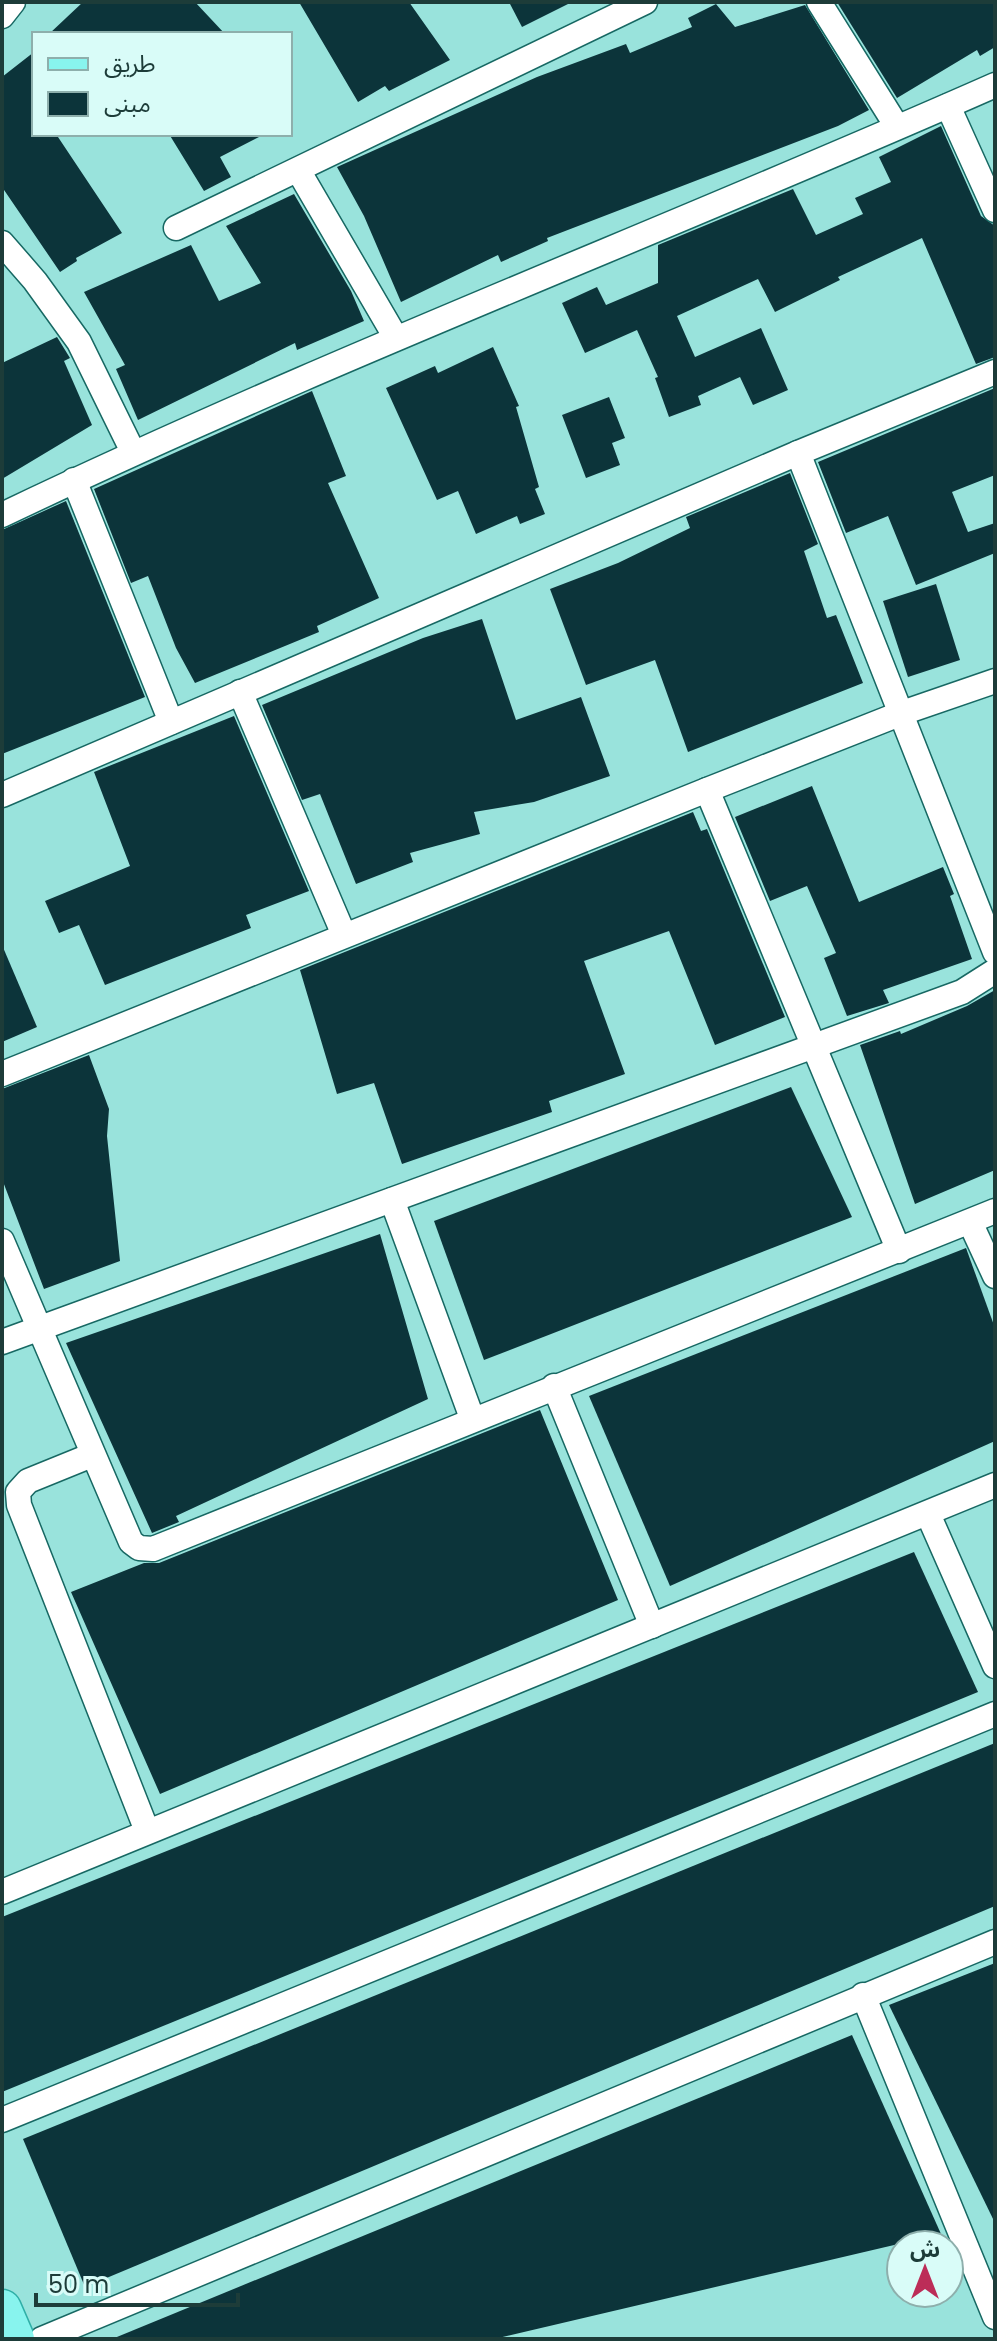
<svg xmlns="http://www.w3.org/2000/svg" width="997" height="2341" viewBox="0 0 997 2341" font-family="Poppins,'Noto Sans Arabic',sans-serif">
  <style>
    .building { fill: #0c343a }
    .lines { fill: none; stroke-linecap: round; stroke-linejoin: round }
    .minor-casing { stroke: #176863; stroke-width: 27 }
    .primary-casing { stroke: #2fafa7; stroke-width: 41 }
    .minor { stroke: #fff; stroke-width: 24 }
    .primary { stroke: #88f4ee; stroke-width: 38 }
  </style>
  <rect width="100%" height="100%" fill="#99e3dc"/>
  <g class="building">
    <path d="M 83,2 L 195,2 L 225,34 L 49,34 Z"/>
    <path d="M 299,2 L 409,2 L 450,60 L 389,91 L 385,86 L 358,102 Z"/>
    <path d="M 509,2 L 572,2 L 522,27 Z"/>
    <path d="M 837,2 L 995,2 L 995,47 L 980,56 L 977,50 L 897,98 Z"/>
    <path d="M 716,4 L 735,27 L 805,5 L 869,110 L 838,126 L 547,238 L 548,241 L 501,262 L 498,255 L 401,302 L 364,216 L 337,167 L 537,77 L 626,44 L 630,53 L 692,27 L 688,18 Z"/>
    <path d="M 34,52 L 34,134 L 56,134 L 122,233 L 76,258 L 77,261 L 60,272 L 2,187 L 2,77 Z"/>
    <path d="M 941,126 L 981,216 L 995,226 L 995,357 L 976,364 L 922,238 L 838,277 L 840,280 L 775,312 L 758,279 L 677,316 L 695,357 L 761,328 L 788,390 L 753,405 L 740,377 L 698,396 L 701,405 L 669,417 L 655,378 L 658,377 L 637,330 L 585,353 L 562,303 L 597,287 L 606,305 L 658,283 L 658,245 L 793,189 L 816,235 L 863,214 L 855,198 L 891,182 L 879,157 Z"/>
    <path d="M 169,134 L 265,134 L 220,157 L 231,177 L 204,191 Z"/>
    <path d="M 294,194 L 351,291 L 364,321 L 297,350 L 295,343 L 138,420 L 116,369 L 125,365 L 84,292 L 191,245 L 219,301 L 261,283 L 226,226 Z"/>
    <path d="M 57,337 L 70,358 L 64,361 L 92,425 L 2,479 L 2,363 Z"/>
    <path d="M 493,347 L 519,406 L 516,407 L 539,487 L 535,489 L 545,514 L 520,524 L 517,516 L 476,534 L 458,491 L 437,500 L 386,388 L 435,366 L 438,373 Z"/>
    <path d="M 995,388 L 995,475 L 952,492 L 968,532 L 995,523 L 995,553 L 916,585 L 888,516 L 846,533 L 818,462 Z"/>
    <path d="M 312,391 L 346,476 L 328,483 L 379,598 L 317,626 L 319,632 L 195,683 L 176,648 L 148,576 L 131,583 L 94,489 Z"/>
    <path d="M 609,397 L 625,438 L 612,443 L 620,465 L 586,478 L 562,415 Z"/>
    <path d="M 790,473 L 818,544 L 804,551 L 827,618 L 836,615 L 863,683 L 688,752 L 655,660 L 586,685 L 550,589 L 618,563 L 690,528 L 686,517 Z"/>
    <path d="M 66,501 L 145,697 L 2,754 L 2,530 Z"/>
    <path d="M 936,584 L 960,660 L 908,677 L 883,601 Z"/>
    <path d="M 482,619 L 516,720 L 581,697 L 610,776 L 534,802 L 474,812 L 480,834 L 410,853 L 413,862 L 356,884 L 320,794 L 302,800 L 262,705 L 423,638 Z"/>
    <path d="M 234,716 L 309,891 L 246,915 L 251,928 L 105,985 L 79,925 L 59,933 L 45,901 L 130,866 L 94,772 Z"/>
    <path d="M 812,786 L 859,902 L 943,867 L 954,894 L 950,896 L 972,959 L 883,990 L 889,1003 L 847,1016 L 824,958 L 836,953 L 807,886 L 770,901 L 735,817 Z"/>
    <path d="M 693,812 L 701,831 L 707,829 L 785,1017 L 715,1045 L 669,931 L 584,961 L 625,1074 L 549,1101 L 552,1112 L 402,1164 L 374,1083 L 337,1094 L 300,970 Z"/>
    <path d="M 2,945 L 37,1027 L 2,1042 Z"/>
    <path d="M 995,990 L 995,1170 L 915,1204 L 860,1045 L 900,1031 L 901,1034 L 967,1006 Z"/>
    <path d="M 89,1055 L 109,1109 L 107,1136 L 120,1261 L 44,1289 L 2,1179 L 2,1089 Z"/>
    <path d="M 791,1087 L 852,1217 L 484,1360 L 434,1221 Z"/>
    <path d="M 380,1234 L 428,1399 L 176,1516 L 179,1522 L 152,1533 L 66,1343 Z"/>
    <path d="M 966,1248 L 995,1328 L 995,1441 L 670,1586 L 589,1396 Z"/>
    <path d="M 540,1410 L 618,1600 L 160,1794 L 71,1592 L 144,1563 L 159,1563 Z"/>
    <path d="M 914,1552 L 978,1692 L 2,2092 L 2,1917 Z"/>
    <path d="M 995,1743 L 995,1906 L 85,2287 L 23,2139 Z"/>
    <path d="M 995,1963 L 995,2223 L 889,2005 Z"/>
    <path d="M 852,2035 L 941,2234 L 494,2339 L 112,2339 Z"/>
  </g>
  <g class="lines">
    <defs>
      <g id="minor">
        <path d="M 819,2 L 896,125"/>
        <path d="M 2,16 L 13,2"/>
        <path d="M 948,106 L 995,210"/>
        <path d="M 298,170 L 396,338"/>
        <path d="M 176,228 L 645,2"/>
        <path d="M 2,243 L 35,281 L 79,342 L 133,452"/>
        <path d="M 798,453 L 995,952"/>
        <path d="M 74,480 L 171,722"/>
        <path d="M 2,515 C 328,359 665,231 995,85"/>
        <path d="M 240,692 L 344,935"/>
        <path d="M 707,790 L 899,1251"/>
        <path d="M 2,795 L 798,453 L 995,372"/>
        <path d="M 2,1074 L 707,790 L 902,713 L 995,681"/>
        <path d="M 392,1200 L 472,1418"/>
        <path d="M 970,1222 L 995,1276"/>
        <path d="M 2,1241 L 131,1542 L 139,1548 L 153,1549 L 995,1211"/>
        <path d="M 2,1342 L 962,992 L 995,971"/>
        <path d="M 554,1386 L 652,1626"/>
        <path d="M 92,1455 L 28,1481 L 18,1492 L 19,1505 L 147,1831"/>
        <path d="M 928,1514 L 995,1666"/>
        <path d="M 2,1892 L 995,1485"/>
        <path d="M 863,1995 L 995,2317"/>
        <path d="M 2,2120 L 995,1714"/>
        <path d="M 42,2339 L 995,1942"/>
      </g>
      <path id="primary" d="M 2,2309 L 15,2339"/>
    </defs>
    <use href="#minor" class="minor-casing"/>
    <use href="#primary" class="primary-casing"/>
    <use href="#minor" class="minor"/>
    <use href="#primary" class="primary"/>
  </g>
  <rect width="997" height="2341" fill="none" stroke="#1d3c39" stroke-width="8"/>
  <rect x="32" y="32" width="260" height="104" fill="#d9fcf8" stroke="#8eafac" stroke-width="2"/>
  <rect x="48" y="58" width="40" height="12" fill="#88f4ee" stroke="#8eafac" stroke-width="2"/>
  <text x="104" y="72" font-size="24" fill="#1d3c39">طريق</text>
  <rect x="48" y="92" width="40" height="24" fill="#0c343a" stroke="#8eafac" stroke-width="2"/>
  <text x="104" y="112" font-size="24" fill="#1d3c39">مبنى</text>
  <g transform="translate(925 2269)"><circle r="38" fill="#d9fcf8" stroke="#8eafac" stroke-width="2"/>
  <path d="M0-6L14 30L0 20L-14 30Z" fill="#bc2d58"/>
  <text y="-12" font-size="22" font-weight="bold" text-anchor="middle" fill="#1d3c39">ش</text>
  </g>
  <path d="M36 2293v12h202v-12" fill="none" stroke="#1d3c39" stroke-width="4"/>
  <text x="48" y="2293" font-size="24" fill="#1d3c39" stroke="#d9fcf8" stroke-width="6" paint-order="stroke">50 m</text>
</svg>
